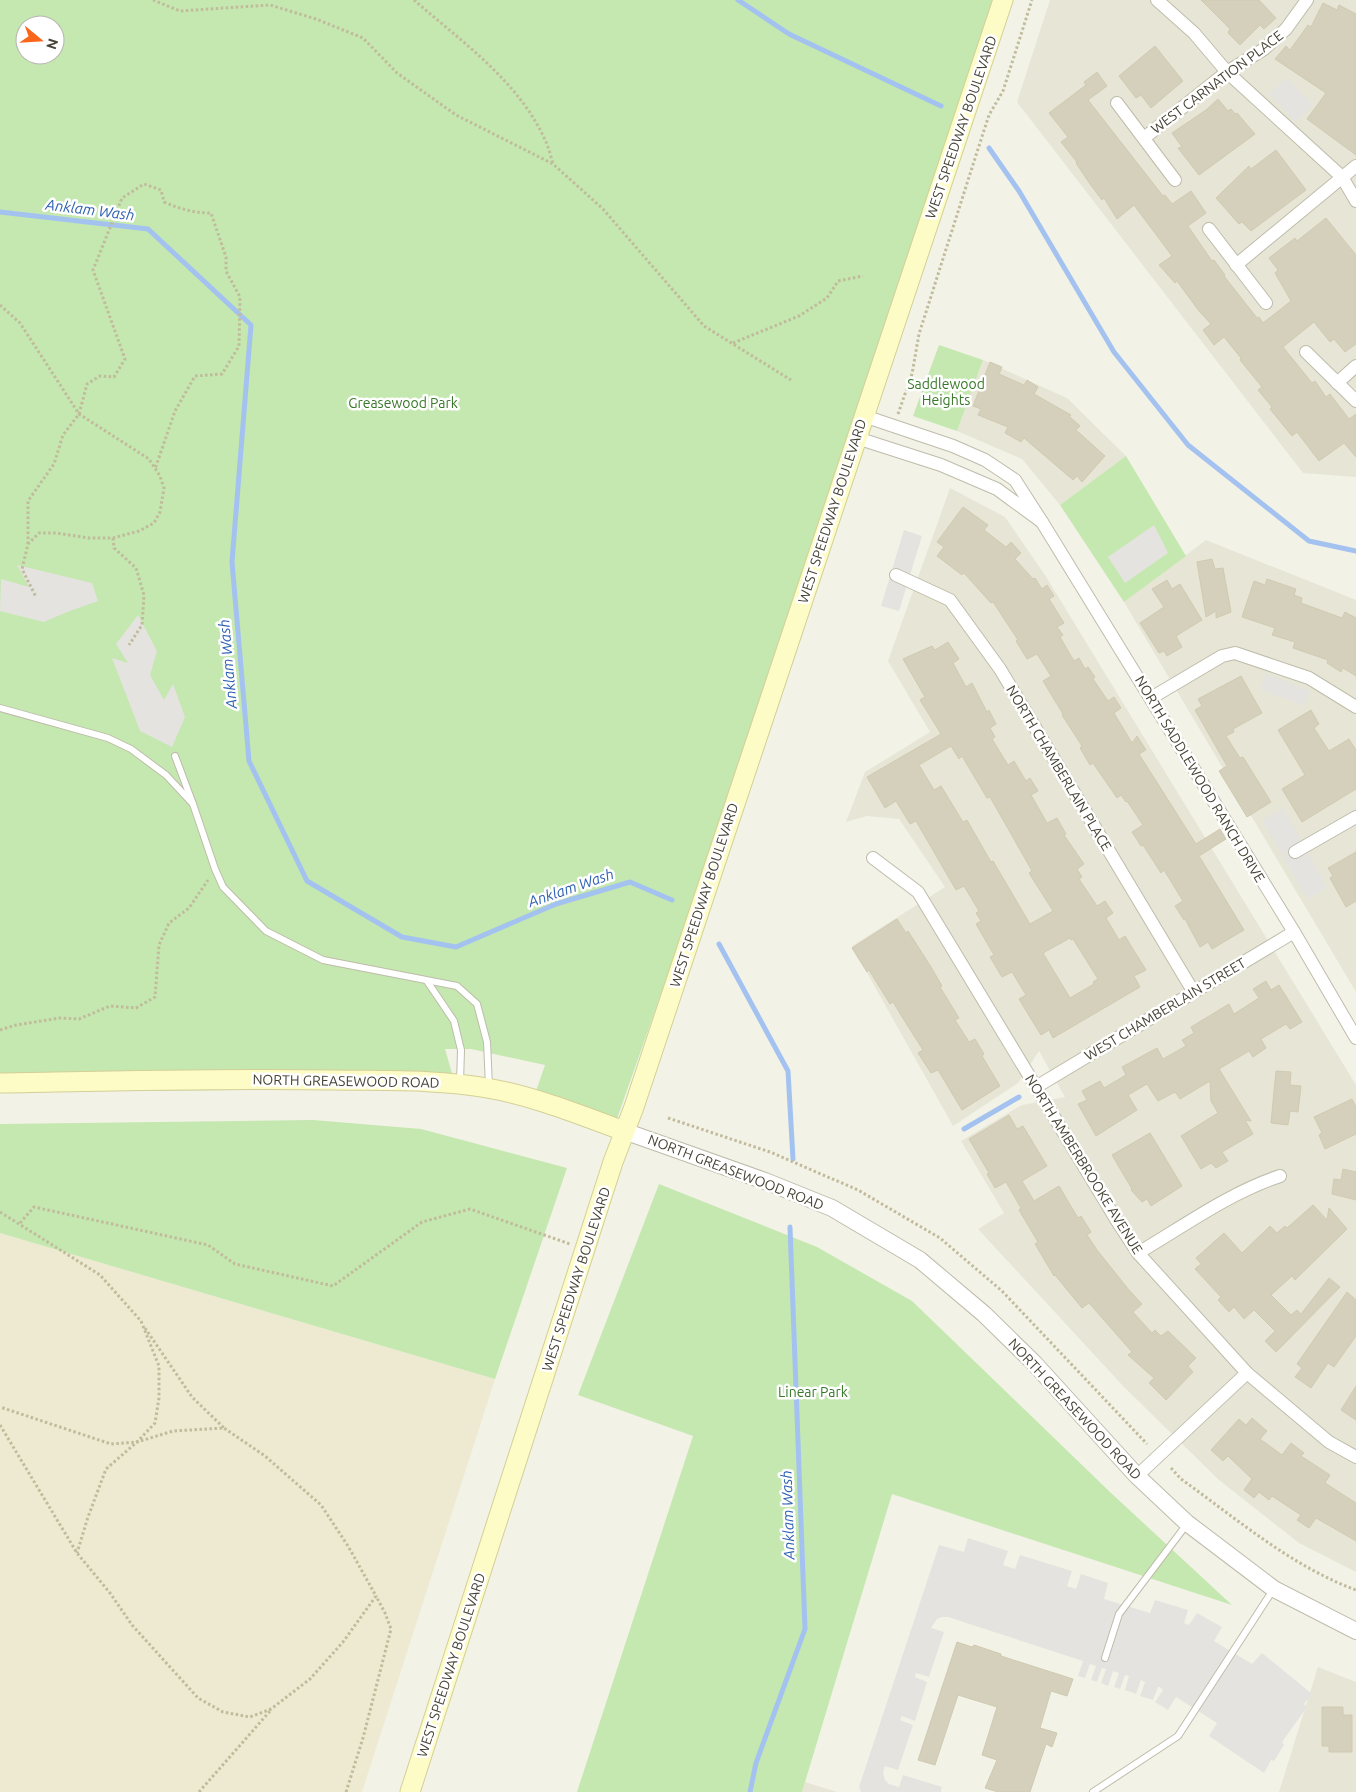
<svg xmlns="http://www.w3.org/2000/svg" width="1356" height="1792" viewBox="0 0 1356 1792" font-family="Ubuntu,sans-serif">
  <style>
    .residential { fill: #e7e5d5 }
    .education { fill: #edead1 }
    .green { fill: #c4e8b0; fill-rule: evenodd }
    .parking { fill: #e5e3df }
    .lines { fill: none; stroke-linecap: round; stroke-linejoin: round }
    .stream { stroke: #a4c2f0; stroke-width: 5 }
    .building { fill: #d5d0bc; stroke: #d0cab0; fill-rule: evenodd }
    .service-casing { stroke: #bfbcaa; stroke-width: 8 }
    .minor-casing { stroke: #bfbcaa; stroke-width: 14 }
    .tertiary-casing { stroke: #bfbcaa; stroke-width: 18 }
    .secondary-casing { stroke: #d3cf97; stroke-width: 21 }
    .path { stroke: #c1bb9b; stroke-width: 3; stroke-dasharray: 2.5 2.5; stroke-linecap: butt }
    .service { stroke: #fff; stroke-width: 6 }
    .minor { stroke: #fff; stroke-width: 12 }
    .tertiary { stroke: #fff; stroke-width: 16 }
    .secondary { stroke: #fefcc6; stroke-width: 19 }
    .labels { text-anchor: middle; stroke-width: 5; stroke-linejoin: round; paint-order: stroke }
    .street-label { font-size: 14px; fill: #474336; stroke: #fff }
    .park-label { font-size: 14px; fill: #387829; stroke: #fff }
    .water-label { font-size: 15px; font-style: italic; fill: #2f61b2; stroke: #fff }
  </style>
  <rect width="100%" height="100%" fill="#f3f2e7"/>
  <g class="residential">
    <path d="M 1050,0 L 1356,0 L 1356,477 L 1303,473 L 1017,102 Z"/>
    <path d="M 983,360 L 1067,398 L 1126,456 L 1060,505 L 1022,459 L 957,431 Z"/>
    <path d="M 950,488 L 1005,517 L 1045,575 L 1356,1085 L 1356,1572 L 1299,1543 L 1219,1480 L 1124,1387 L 978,1229 L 1004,1213 L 961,1141 L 1022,1105 L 1065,1097 L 1039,1051 L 1018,1083 L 953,1126 L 852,946 L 945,887 L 899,819 L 867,816 L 846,822 L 865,772 L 930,732 L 888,661 Z"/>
    <path d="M 1206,540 L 1356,600 L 1356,992 L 1124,602 Z"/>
    <path d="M 1318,1667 L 1356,1682 L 1356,1792 L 1279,1792 Z"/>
    <path d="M 805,1782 L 837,1792 L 802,1792 Z"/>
  </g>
  <path class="education" d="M 0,1233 L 495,1379 L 362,1792 L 0,1792 Z"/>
  <g class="green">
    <path d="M 0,0 L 1003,0 L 857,438 L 614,1127 L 532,1103 L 545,1065 L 471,1049 L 445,1049 L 455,1084 C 303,1089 152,1094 0,1088 ZM 25,25 L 55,25 L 55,55 L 25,55 Z"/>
    <path d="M 939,345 L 983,360 L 957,431 L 913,416 Z"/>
    <path d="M 1126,456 L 1186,556 L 1124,602 L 1060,505 Z"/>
    <path d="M 313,1120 L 421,1129 L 567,1168 L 495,1379 L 0,1233 L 0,1124 Z"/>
    <path d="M 659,1184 L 817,1247 L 912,1301 L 1111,1493 L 1232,1605 L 892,1494 L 802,1792 L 577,1792 L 693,1436 L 578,1395 Z"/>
  </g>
  <g class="parking">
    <path d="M 1287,78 L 1313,105 L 1295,122 L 1269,94 Z"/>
    <path d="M 1154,525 L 1168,553 L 1125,583 L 1108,557 Z"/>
    <path d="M 904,530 L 922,536 L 899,611 L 881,606 Z"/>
    <path d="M 17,565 L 92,583 L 98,601 L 67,612 L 44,622 L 0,611 L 1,579 L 29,587 Z"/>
    <path d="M 138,615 L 157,651 L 150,675 L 164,700 L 173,684 L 185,717 L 172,747 L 140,731 L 112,658 L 128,663 L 116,644 Z"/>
    <path d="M 1266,674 L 1310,691 L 1304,706 L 1260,689 Z"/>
    <path d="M 1283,808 L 1327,887 L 1308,899 L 1262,821 Z"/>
    <path d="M 968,1538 L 1008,1551 L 1003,1565 L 1015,1569 L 1020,1555 L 1072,1571 L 1067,1586 L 1076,1589 L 1081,1574 L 1108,1583 L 1104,1599 L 1150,1613 L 1155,1600 L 1188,1610 L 1184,1623 L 1189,1625 L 1197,1613 L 1222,1627 L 1214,1641 L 1252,1664 L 1262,1653 L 1312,1694 L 1304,1704 L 1307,1707 L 1282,1742 L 1284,1745 L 1274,1761 L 1271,1760 L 1264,1773 L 1209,1736 L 1217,1723 L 1176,1697 L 1168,1710 L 1155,1702 L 1163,1690 L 1160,1687 L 1158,1687 L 1153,1700 L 1140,1696 L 1145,1682 L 1141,1680 L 1136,1694 L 1125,1690 L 1129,1676 L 1125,1675 L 1120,1689 L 1114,1687 L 1119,1673 L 1113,1671 L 1108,1686 L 1101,1683 L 1106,1669 L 1102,1668 L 1097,1682 L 1091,1680 L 1096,1666 L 1090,1664 L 1085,1678 L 1078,1676 L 1083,1661 L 948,1617 L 942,1617 L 937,1619 L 931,1628 L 944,1632 L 929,1677 L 916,1673 L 915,1677 L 927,1682 L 915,1721 L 902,1716 L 900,1720 L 913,1725 L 898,1770 L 885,1766 L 883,1773 L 885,1780 L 889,1784 L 899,1787 L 903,1775 L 942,1787 L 941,1792 L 861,1792 L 859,1787 L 939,1545 L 964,1552 Z"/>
  </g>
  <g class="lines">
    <g class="stream">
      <path d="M 738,0 L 789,34 L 941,106"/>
      <path d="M 989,148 L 1019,191 L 1114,352 L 1188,445 L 1309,541 L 1356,551"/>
      <path d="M 0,212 L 148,229 L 251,325 L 232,562 L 249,761 L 307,881 L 402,937 L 456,947 L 556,904 L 630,882 L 672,900"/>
      <path d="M 719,944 L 788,1071 L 793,1159"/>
      <path d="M 964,1129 L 1019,1097"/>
      <path d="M 750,1792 L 756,1763 L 805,1629 L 790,1227"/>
    </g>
  </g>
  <g class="building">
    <path d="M 1201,0 L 1259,0 L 1276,18 L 1264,29 L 1260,25 L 1240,45 L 1228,33 L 1230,29 Z"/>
    <path d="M 1323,3 L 1337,10 L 1339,5 L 1356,14 L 1356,155 L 1307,119 L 1326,93 L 1275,59 L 1286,46 L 1290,50 L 1308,25 L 1311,27 Z"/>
    <path d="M 1155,46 L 1183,81 L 1151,108 L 1141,95 L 1136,98 L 1119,76 Z"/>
    <path d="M 1097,72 L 1107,86 L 1088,100 L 1163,196 L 1165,195 L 1172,204 L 1191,191 L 1206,213 L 1188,226 L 1212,261 L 1214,260 L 1225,275 L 1224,276 L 1257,318 L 1259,317 L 1263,323 L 1291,301 L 1275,273 L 1278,270 L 1269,258 L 1295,238 L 1297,241 L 1326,218 L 1356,255 L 1356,344 L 1345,352 L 1334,339 L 1330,342 L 1314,322 L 1283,347 L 1312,383 L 1315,381 L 1326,397 L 1330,394 L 1349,419 L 1356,414 L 1356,457 L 1344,443 L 1319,461 L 1297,432 L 1292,436 L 1270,409 L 1272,407 L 1258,390 L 1262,387 L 1240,360 L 1241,358 L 1224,337 L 1214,345 L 1203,330 L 1211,324 L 1199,311 L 1177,281 L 1175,283 L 1159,265 L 1172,256 L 1134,205 L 1117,219 L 1104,198 L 1102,200 L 1090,184 L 1076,163 L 1077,162 L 1061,142 L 1068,137 L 1049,113 L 1086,85 L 1084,82 Z"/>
    <path d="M 1218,99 L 1228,111 L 1231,109 L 1235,114 L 1237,113 L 1255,134 L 1199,175 L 1178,148 L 1182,147 L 1172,133 L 1206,110 Z"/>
    <path d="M 1276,150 L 1306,190 L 1251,231 L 1242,222 L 1239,224 L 1216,198 L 1249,166 L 1251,169 Z"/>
    <path d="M 990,362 L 1002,367 L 999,374 L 1024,385 L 1027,380 L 1038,387 L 1034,394 L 1071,415 L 1069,416 L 1080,426 L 1076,430 L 1105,456 L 1082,482 L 1077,476 L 1073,480 L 1024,438 L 1021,442 L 1005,433 L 1008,427 L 978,415 L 981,409 L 973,406 Z"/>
    <path d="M 963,507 L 988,525 L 984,530 L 1006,547 L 1011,542 L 1021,553 L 1015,559 L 1033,579 L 1035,578 L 1042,589 L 1047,585 L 1054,596 L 1049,599 L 1064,623 L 1057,627 L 1063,635 L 1060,637 L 1074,661 L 1079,658 L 1085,669 L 1088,667 L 1095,677 L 1093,679 L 1108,701 L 1114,697 L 1121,708 L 1114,713 L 1132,743 L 1137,736 L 1146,750 L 1139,754 L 1196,844 L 1220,829 L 1226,839 L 1199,856 L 1244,930 L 1212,949 L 1208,942 L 1200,947 L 1185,919 L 1184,920 L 1175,906 L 1183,901 L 1164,870 L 1161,873 L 1143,845 L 1141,846 L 1132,832 L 1143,825 L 1127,801 L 1126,802 L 1121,795 L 1117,798 L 1093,763 L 1090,765 L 1080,748 L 1082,746 L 1062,715 L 1063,714 L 1043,681 L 1051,676 L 1037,654 L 1027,659 L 1016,641 L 1018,640 L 993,602 L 991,603 L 964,573 L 962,575 L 937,556 L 944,547 L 937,542 Z"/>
    <path d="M 1212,559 L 1215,569 L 1223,568 L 1231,612 L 1216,618 L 1216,611 L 1206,617 L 1197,562 Z"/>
    <path d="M 1267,579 L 1296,589 L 1294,595 L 1302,598 L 1301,603 L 1342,618 L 1345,612 L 1356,618 L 1356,676 L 1343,668 L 1341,672 L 1327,663 L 1328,660 L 1293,648 L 1295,642 L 1272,635 L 1275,628 L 1242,617 L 1254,581 L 1265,585 Z"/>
    <path d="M 1167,580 L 1172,589 L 1180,584 L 1202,620 L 1176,636 L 1182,647 L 1167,656 L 1164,651 L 1159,653 L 1140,623 L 1164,607 L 1152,589 Z"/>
    <path d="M 948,642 L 959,659 L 953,663 L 966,687 L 972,683 L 987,712 L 989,710 L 996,724 L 990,728 L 995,737 L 992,739 L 1008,765 L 1014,761 L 1026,781 L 1030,778 L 1038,791 L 1031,795 L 1047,823 L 1057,818 L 1066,834 L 1064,835 L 1084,864 L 1077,869 L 1082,877 L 1079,879 L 1097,906 L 1105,901 L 1113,913 L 1106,918 L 1119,940 L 1125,936 L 1146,970 L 1134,976 L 1140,987 L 1053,1038 L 1049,1030 L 1041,1035 L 1028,1014 L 1019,999 L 1026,995 L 1012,972 L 1002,977 L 990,957 L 994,955 L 976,924 L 981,921 L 976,913 L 979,911 L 964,886 L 956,890 L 916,821 L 910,824 L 896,801 L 885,808 L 867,777 L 941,734 L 920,700 L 925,697 L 903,659 L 932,646 L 935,650 ZM 951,746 L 959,759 L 962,756 L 987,798 L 990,797 L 1032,871 L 1029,873 L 1053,911 L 1030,924 L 993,861 L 991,862 L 967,820 L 963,822 L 941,786 L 934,790 L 919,765 ZM 1070,938 L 1071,940 L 1073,939 L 1098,979 L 1093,982 L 1094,984 L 1070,998 L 1043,953 Z"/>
    <path d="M 1241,676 L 1262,713 L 1233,729 L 1234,732 L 1226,736 L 1240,758 L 1243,757 L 1271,802 L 1247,817 L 1219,771 L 1227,766 L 1195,710 L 1202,706 L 1198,699 Z"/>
    <path d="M 1311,710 L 1319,724 L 1314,728 L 1329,751 L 1349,739 L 1356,750 L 1356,789 L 1302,822 L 1282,789 L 1305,775 L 1278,730 Z"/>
    <path d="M 1356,852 L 1356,901 L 1346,907 L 1330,878 L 1333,876 L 1328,868 Z"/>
    <path d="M 897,919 L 906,933 L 908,931 L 931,967 L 942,986 L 940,987 L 959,1018 L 955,1020 L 969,1042 L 975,1039 L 984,1054 L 982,1056 L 1000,1086 L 962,1110 L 938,1070 L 931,1073 L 918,1053 L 923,1050 L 899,1012 L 893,1002 L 890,1004 L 869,970 L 867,972 L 852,948 Z"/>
    <path d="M 1266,981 L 1271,990 L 1279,985 L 1302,1022 L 1290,1029 L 1286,1024 L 1261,1039 L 1266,1048 L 1253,1057 L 1249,1051 L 1219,1069 L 1251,1121 L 1245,1120 L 1253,1134 L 1222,1152 L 1228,1161 L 1216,1168 L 1211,1163 L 1201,1169 L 1181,1136 L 1218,1113 L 1211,1101 L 1210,1081 L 1180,1099 L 1175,1092 L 1158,1101 L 1147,1084 L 1128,1095 L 1137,1110 L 1096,1136 L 1078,1104 L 1087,1100 L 1082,1091 L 1100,1081 L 1104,1088 L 1126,1075 L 1122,1067 L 1157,1048 L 1163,1059 L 1186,1046 L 1182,1040 L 1194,1033 L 1191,1027 L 1229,1004 L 1234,1014 L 1259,998 L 1253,989 Z"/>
    <path d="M 1276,1071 L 1291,1072 L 1290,1085 L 1301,1086 L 1298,1112 L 1290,1111 L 1288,1125 L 1271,1123 Z"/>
    <path d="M 1352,1099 L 1356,1107 L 1356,1134 L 1325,1149 L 1319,1135 L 1322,1133 L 1314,1117 Z"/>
    <path d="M 1009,1115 L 1017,1129 L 1023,1126 L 1047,1166 L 1022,1181 L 1034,1201 L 1059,1186 L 1078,1218 L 1081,1216 L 1091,1232 L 1087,1235 L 1097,1250 L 1129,1290 L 1142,1304 L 1133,1312 L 1152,1333 L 1155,1330 L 1161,1336 L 1168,1331 L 1196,1358 L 1188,1366 L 1193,1372 L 1166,1400 L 1149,1383 L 1154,1378 L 1128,1355 L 1132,1352 L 1089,1303 L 1082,1308 L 1055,1275 L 1054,1276 L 1035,1244 L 1038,1242 L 1019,1210 L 1021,1208 L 1006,1182 L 995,1188 L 987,1174 L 989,1173 L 969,1139 Z"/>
    <path d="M 1150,1133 L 1182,1186 L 1151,1206 L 1147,1199 L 1142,1202 L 1131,1190 L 1132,1189 L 1112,1155 Z"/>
    <path d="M 1343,1169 L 1356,1172 L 1356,1200 L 1332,1194 L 1334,1179 L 1341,1180 Z"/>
    <path d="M 1313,1205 L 1327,1220 L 1329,1208 L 1347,1229 L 1295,1280 L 1292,1276 L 1271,1295 L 1291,1315 L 1297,1310 L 1301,1314 L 1329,1278 L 1340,1287 L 1276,1352 L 1265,1341 L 1275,1331 L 1254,1310 L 1244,1319 L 1234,1307 L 1229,1312 L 1218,1300 L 1221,1297 L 1195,1269 L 1201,1264 L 1196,1258 L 1224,1233 L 1242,1253 L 1270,1226 L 1277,1233 L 1285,1226 L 1287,1228 Z"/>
    <path d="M 1347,1292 L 1356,1300 L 1356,1336 L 1334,1367 L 1328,1363 L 1311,1388 L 1295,1377 L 1302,1368 L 1297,1364 Z"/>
    <path d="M 1356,1386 L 1356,1420 L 1341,1410 Z"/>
    <path d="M 1252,1418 L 1267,1431 L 1260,1439 L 1282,1455 L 1291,1443 L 1304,1453 L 1301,1456 L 1330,1475 L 1325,1483 L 1356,1503 L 1356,1541 L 1316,1518 L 1309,1528 L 1297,1520 L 1301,1515 L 1272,1496 L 1269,1500 L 1259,1492 L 1254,1498 L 1244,1490 L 1252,1479 L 1228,1456 L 1223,1461 L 1211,1450 L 1239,1419 L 1246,1425 Z"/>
    <path d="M 957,1642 L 972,1647 L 974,1645 L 1001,1654 L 1001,1656 L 1073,1679 L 1067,1696 L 1051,1691 L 1040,1728 L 1057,1733 L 1052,1747 L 1046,1744 L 1030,1792 L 998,1792 L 985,1788 L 997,1760 L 982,1755 L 997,1707 L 958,1695 L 935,1765 L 918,1760 Z"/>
    <path d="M 1322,1707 L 1343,1707 L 1343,1715 L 1352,1715 L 1352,1752 L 1329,1752 L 1329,1746 L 1322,1746 Z"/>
  </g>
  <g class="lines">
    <defs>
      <g id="service">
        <path d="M 0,708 L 108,738 L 131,749 L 166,775 L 193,804 L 175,756"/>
        <path d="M 193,804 L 215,869 L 223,887 L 266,931 L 323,960 L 457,986 L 477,1004 L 487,1042 L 489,1087"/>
        <path d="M 427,981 L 454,1021 L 461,1050 L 460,1083"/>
        <path d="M 1105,1658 L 1119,1614 L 1187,1524"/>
        <path d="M 1093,1792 L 1178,1736 L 1273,1590"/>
      </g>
      <g id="minor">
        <path d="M 1157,0 L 1194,33 L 1227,72 L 1342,177 L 1356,201"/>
        <path d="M 1117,103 L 1175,180"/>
        <path d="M 1144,138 L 1227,72 L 1264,49 L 1286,29 L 1307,0"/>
        <path d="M 1209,229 L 1266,303"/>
        <path d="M 1236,265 L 1356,166"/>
        <path d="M 1306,352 L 1356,401"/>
        <path d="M 1337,383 L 1356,366"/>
        <path d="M 857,438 L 941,465 L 997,489 L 1042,522 L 1015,480 L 985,460 L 953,446 L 864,416"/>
        <path d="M 1042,522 L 1294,932 L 1356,1038"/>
        <path d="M 896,575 L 950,600 L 1000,669 L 1193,991"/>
        <path d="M 1151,698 L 1222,656 L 1235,653 L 1309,678 L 1356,707"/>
        <path d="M 1295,852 L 1356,817"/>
        <path d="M 873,858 L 918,892 L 1117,1221 L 1138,1253 L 1247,1373 L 1329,1442 L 1356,1457"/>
        <path d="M 1036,1087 L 1294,932"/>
        <path d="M 1138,1253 C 1184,1226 1229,1193 1280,1176"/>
        <path d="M 1137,1476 L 1247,1373"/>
      </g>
      <path id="tertiary" d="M 624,1131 L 765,1181 L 832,1208 L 920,1260 L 984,1314 L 1034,1363 L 1137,1476 L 1187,1523 L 1274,1589 L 1356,1631"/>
      <g id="secondary">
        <path d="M 0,1083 C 111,1081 222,1078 333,1080 C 384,1081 437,1079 487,1088 C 534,1096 580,1115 624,1131"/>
        <path d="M 410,1792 L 613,1162 L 634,1107 L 1003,0"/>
      </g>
    </defs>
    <use href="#service" class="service-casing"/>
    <use href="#minor" class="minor-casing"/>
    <use href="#tertiary" class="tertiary-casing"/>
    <use href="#secondary" class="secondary-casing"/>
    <g class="path">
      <path d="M 153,0 L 180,11 L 270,5 L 316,19 L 363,38 L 397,73 L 456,115 L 553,164 L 603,209 L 704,326 L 791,380"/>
      <path d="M 414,0 C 462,42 520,82 546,142 C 549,149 551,157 553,164"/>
      <path d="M 0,305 L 20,323 L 79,414 L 149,459 L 160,476 L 164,488 L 160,512 L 154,523 L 139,531 L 113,538 L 89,538 L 56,533 L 39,533 L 28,544 L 22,569 L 36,597"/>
      <path d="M 733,343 L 799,316 L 827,298 L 838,281 L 863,276"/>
      <path d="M 898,414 L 912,374 L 919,334 L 978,149 L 989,115 L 1003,91 L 1032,0"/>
      <path d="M 113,538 L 114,548 L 136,568 L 144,595 L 142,625 L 129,645"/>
      <path d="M 28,544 L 28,501 L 54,464 L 63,435 L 79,414 L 87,384 L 100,376 L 114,377 L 125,359 L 93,270 L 122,198 L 144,184 L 161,190 L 164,202 C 180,209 194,213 211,213 L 226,257 L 226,271 L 240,297 L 239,346 L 222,374 L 195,376 L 175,411 L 155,469"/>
      <path d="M 0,1030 L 16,1025 L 60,1018 L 79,1019 L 110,1006 L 136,1008 L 155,997 L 159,945 L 169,923 L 189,908 L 208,880"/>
      <path d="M 668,1118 L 770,1152 L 858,1190 L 940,1238 L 1002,1291 L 1147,1444"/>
      <path d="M 0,1212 L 100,1275 L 141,1321 L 159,1366 L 159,1398 L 155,1423 L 137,1442 L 111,1444 L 0,1407"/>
      <path d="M 20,1223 L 34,1207 L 208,1245 L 235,1264 L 333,1286 L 422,1222 L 470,1209 L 570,1244"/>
      <path d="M 145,1328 L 192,1397 L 224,1428"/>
      <path d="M 0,1425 L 77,1553 L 110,1593 L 132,1625 L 198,1698 L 223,1712 L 250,1717 L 271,1709 L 310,1679 L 343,1642 L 376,1596 L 348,1546 L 321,1505 L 265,1456 L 224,1428 L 173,1431 L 137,1442 L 106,1469 L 88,1517 L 77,1553"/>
      <path d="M 1171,1468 L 1181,1479 C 1237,1519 1291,1566 1356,1590"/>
      <path d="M 199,1792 L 271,1710"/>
      <path d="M 346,1792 L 363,1738 L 391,1629 L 385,1613 L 376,1596"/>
    </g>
    <use href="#service" class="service"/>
    <use href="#minor" class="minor"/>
    <use href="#tertiary" class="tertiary"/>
    <use href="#secondary" class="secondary"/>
  </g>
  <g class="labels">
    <g class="street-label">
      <text transform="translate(1217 82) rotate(-37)" y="5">WEST CARNATION PLACE</text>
      <text transform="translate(961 127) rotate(-71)" y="5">WEST SPEEDWAY BOULEVARD</text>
      <text transform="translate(832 511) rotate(-72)" y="5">WEST SPEEDWAY BOULEVARD</text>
      <text transform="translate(1059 768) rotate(59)" y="5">NORTH CHAMBERLAIN PLACE</text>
      <text transform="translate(1200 779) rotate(59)" y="5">NORTH SADDLEWOOD RANCH DRIVE</text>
      <text transform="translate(704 895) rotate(-72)" y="5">WEST SPEEDWAY BOULEVARD</text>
      <text transform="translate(1165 1009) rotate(-31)" y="5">WEST CHAMBERLAIN STREET</text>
      <text transform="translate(346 1081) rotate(1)" y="5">NORTH GREASEWOOD ROAD</text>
      <text transform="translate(1084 1164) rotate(58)" y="5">NORTH AMBERBROOKE AVENUE</text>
      <text transform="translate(736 1172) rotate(21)" y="5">NORTH GREASEWOOD ROAD</text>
      <text transform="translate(576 1279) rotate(-72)" y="5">WEST SPEEDWAY BOULEVARD</text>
      <text transform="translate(1075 1409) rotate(47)" y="5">NORTH GREASEWOOD ROAD</text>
      <text transform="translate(451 1665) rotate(-72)" y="5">WEST SPEEDWAY BOULEVARD</text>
    </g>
    <g class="park-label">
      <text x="946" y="389">Saddlewood<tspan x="946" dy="16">Heights</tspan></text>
      <text x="403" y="408">Greasewood Park</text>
      <text x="813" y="1397">Linear Park</text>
    </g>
    <g class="water-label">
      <text transform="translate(90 210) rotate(7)" y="5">Anklam Wash</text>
      <text transform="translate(228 664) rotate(-95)" y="5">Anklam Wash</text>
      <text transform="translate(571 888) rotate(-19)" y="5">Anklam Wash</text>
      <text transform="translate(788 1515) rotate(-92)" y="5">Anklam Wash</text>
    </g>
  </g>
  <g transform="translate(40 40) rotate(108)"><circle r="24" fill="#ffffff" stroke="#b5b4af"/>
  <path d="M0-4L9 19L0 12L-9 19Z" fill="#f96619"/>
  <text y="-8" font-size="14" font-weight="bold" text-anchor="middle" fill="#474336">N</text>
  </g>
</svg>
